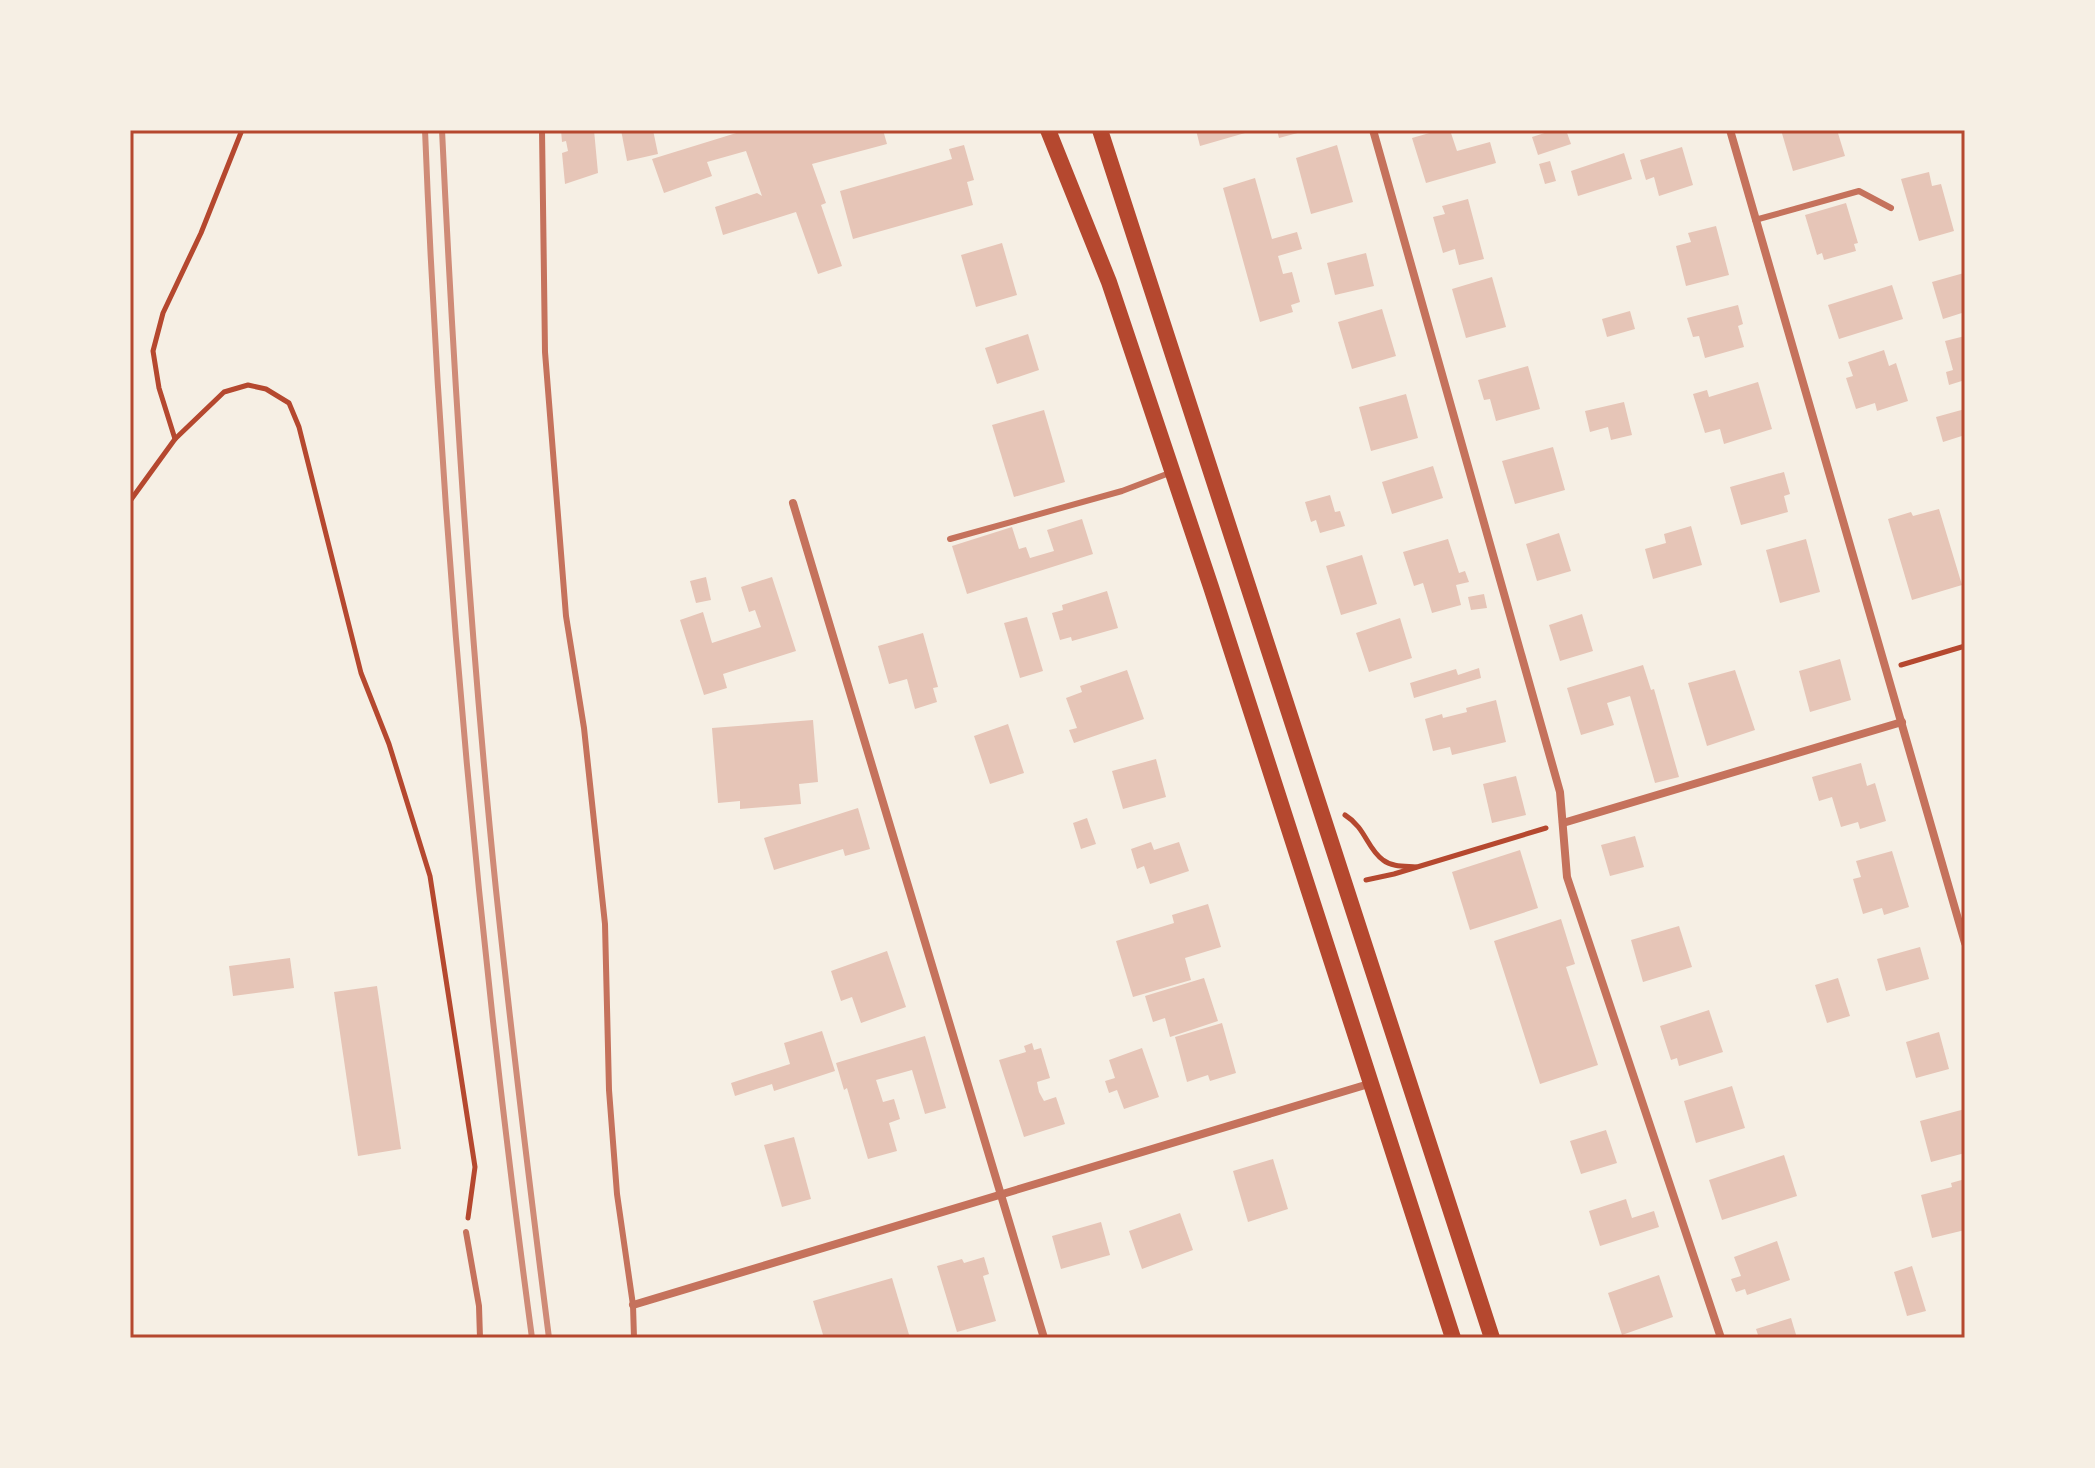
<svg xmlns="http://www.w3.org/2000/svg" width="2095" height="1468" viewBox="0 0 2095 1468" font-family="Rubik,sans-serif">
  <style>
    .building { fill: #e6c5b7 }
    .lines { fill: none; stroke-linecap: round; stroke-linejoin: round }
    .path { stroke: #b5482f; stroke-width: 5 }
    .service { stroke: #c5725c; stroke-width: 6 }
    .minor { stroke: #c5725c; stroke-width: 8 }
    .secondary { stroke: #b5482f; stroke-width: 16 }
    .rail { stroke: #cf8b77; stroke-width: 6 }
    .neatline { fill: none; stroke: #b5482f; stroke-width: 3 }
  </style>
  <rect width="100%" height="100%" fill="#f6efe4"/>
  <g class="building">
    <path d="M 561,130 L 594,130 L 598,173 L 565,184 L 562,153 L 568,151 L 566,141 L 562,142 Z"/>
    <path d="M 621,130 L 653,130 L 658,154 L 627,161 Z"/>
    <path d="M 746,130 L 835,130 L 836,133 L 846,130 L 883,130 L 887,144 L 812,164 L 826,203 L 821,205 L 842,266 L 818,274 L 796,212 L 723,235 L 715,207 L 757,193 L 762,196 L 746,151 L 707,162 L 712,176 L 664,193 L 652,159 Z"/>
    <path d="M 1196,130 L 1244,130 L 1245,133 L 1200,146 Z"/>
    <path d="M 1277,130 L 1305,130 L 1305,131 L 1279,138 Z"/>
    <path d="M 1440,130 L 1450,130 L 1457,151 L 1490,142 L 1496,163 L 1426,183 L 1412,138 Z"/>
    <path d="M 1554,130 L 1566,130 L 1571,144 L 1538,155 L 1532,137 Z"/>
    <path d="M 1781,130 L 1837,130 L 1845,156 L 1793,171 Z"/>
    <path d="M 964,145 L 974,180 L 967,182 L 973,205 L 853,239 L 840,191 L 952,159 L 949,149 Z"/>
    <path d="M 1337,145 L 1353,202 L 1311,214 L 1296,158 Z"/>
    <path d="M 1682,147 L 1693,185 L 1659,196 L 1654,177 L 1646,180 L 1640,160 Z"/>
    <path d="M 1624,153 L 1632,179 L 1578,196 L 1571,171 Z"/>
    <path d="M 1550,161 L 1556,181 L 1545,184 L 1539,164 Z"/>
    <path d="M 1929,172 L 1932,186 L 1941,184 L 1954,231 L 1919,241 L 1901,179 Z"/>
    <path d="M 1255,178 L 1272,239 L 1297,232 L 1302,249 L 1278,256 L 1283,274 L 1292,272 L 1300,302 L 1291,305 L 1293,312 L 1260,322 L 1223,188 Z"/>
    <path d="M 1468,199 L 1484,259 L 1459,265 L 1455,249 L 1443,253 L 1433,217 L 1445,214 L 1442,206 Z"/>
    <path d="M 1846,203 L 1858,243 L 1854,244 L 1856,251 L 1824,260 L 1822,253 L 1817,255 L 1805,215 Z"/>
    <path d="M 1716,226 L 1729,275 L 1686,286 L 1676,246 L 1691,242 L 1688,233 Z"/>
    <path d="M 1002,243 L 1017,295 L 976,307 L 961,255 Z"/>
    <path d="M 1366,253 L 1374,286 L 1335,295 L 1327,263 Z"/>
    <path d="M 1964,273 L 1965,312 L 1943,319 L 1932,282 Z"/>
    <path d="M 1492,277 L 1506,327 L 1466,338 L 1452,289 Z"/>
    <path d="M 1892,285 L 1903,319 L 1839,339 L 1828,305 Z"/>
    <path d="M 1738,305 L 1743,324 L 1738,326 L 1744,347 L 1705,358 L 1699,336 L 1693,337 L 1687,318 Z"/>
    <path d="M 1382,309 L 1396,356 L 1352,369 L 1338,322 Z"/>
    <path d="M 1630,311 L 1635,329 L 1607,337 L 1602,319 Z"/>
    <path d="M 1028,334 L 1039,370 L 997,384 L 985,348 Z"/>
    <path d="M 1965,336 L 1965,380 L 1949,385 L 1946,372 L 1953,370 L 1945,341 Z"/>
    <path d="M 1884,350 L 1889,366 L 1896,363 L 1908,401 L 1877,411 L 1875,403 L 1856,409 L 1846,378 L 1853,376 L 1848,362 Z"/>
    <path d="M 1528,366 L 1540,409 L 1496,421 L 1490,399 L 1484,400 L 1478,380 Z"/>
    <path d="M 1758,382 L 1772,429 L 1724,444 L 1720,429 L 1705,433 L 1693,394 L 1707,390 L 1709,397 Z"/>
    <path d="M 1406,394 L 1418,438 L 1371,451 L 1359,407 Z"/>
    <path d="M 1624,402 L 1632,435 L 1611,440 L 1608,427 L 1590,432 L 1585,411 Z"/>
    <path d="M 1965,409 L 1965,435 L 1943,442 L 1936,417 Z"/>
    <path d="M 1044,410 L 1065,482 L 1014,497 L 992,425 Z"/>
    <path d="M 1553,447 L 1565,490 L 1515,504 L 1502,461 Z"/>
    <path d="M 1433,466 L 1443,498 L 1392,514 L 1382,482 Z"/>
    <path d="M 1784,472 L 1790,494 L 1784,496 L 1788,512 L 1741,525 L 1730,487 Z"/>
    <path d="M 1330,495 L 1335,512 L 1340,511 L 1345,526 L 1320,533 L 1316,520 L 1311,522 L 1305,502 Z"/>
    <path d="M 1939,509 L 1962,585 L 1912,600 L 1888,519 L 1911,512 L 1913,516 Z"/>
    <path d="M 1082,519 L 1093,554 L 967,594 L 952,546 L 1012,527 L 1019,549 L 1026,547 L 1030,558 L 1054,551 L 1047,530 Z"/>
    <path d="M 1691,526 L 1702,565 L 1653,579 L 1645,549 L 1666,543 L 1664,534 Z"/>
    <path d="M 1559,533 L 1571,571 L 1537,581 L 1526,544 Z"/>
    <path d="M 1448,539 L 1459,573 L 1465,571 L 1469,582 L 1456,585 L 1461,605 L 1432,613 L 1423,583 L 1414,586 L 1403,552 Z"/>
    <path d="M 1806,539 L 1820,592 L 1780,603 L 1766,550 Z"/>
    <path d="M 1362,555 L 1377,604 L 1341,615 L 1326,566 Z"/>
    <path d="M 706,577 L 711,600 L 696,603 L 690,581 Z"/>
    <path d="M 772,577 L 796,651 L 723,674 L 727,688 L 704,695 L 680,620 L 703,612 L 712,643 L 761,627 L 755,610 L 749,612 L 741,587 Z"/>
    <path d="M 1107,591 L 1118,628 L 1072,641 L 1071,637 L 1060,640 L 1052,613 L 1063,610 L 1062,605 Z"/>
    <path d="M 1484,594 L 1487,608 L 1471,610 L 1468,597 Z"/>
    <path d="M 1582,614 L 1593,651 L 1560,661 L 1549,625 Z"/>
    <path d="M 1027,617 L 1043,671 L 1020,678 L 1004,623 Z"/>
    <path d="M 1400,618 L 1412,658 L 1369,672 L 1356,633 Z"/>
    <path d="M 923,633 L 938,687 L 933,688 L 937,702 L 915,709 L 907,679 L 889,684 L 878,646 Z"/>
    <path d="M 1840,659 L 1851,700 L 1810,712 L 1799,671 Z"/>
    <path d="M 1643,665 L 1651,690 L 1654,689 L 1679,777 L 1655,783 L 1630,696 L 1607,703 L 1614,725 L 1581,735 L 1567,688 Z"/>
    <path d="M 1479,668 L 1481,678 L 1414,698 L 1410,683 L 1456,669 L 1458,675 Z"/>
    <path d="M 1127,670 L 1144,719 L 1074,743 L 1069,730 L 1077,728 L 1066,698 L 1082,692 L 1080,686 Z"/>
    <path d="M 1735,670 L 1755,730 L 1707,746 L 1688,683 Z"/>
    <path d="M 1496,700 L 1506,742 L 1452,755 L 1450,747 L 1433,751 L 1425,719 L 1442,714 L 1443,718 L 1467,712 L 1466,708 Z"/>
    <path d="M 813,720 L 818,782 L 799,784 L 801,804 L 740,809 L 740,801 L 718,803 L 712,728 Z"/>
    <path d="M 1008,724 L 1024,773 L 990,784 L 974,736 Z"/>
    <path d="M 1156,759 L 1166,797 L 1123,809 L 1112,771 Z"/>
    <path d="M 1861,763 L 1867,786 L 1875,783 L 1886,821 L 1860,829 L 1858,822 L 1841,827 L 1832,797 L 1819,801 L 1812,777 Z"/>
    <path d="M 1516,776 L 1526,815 L 1492,823 L 1483,784 Z"/>
    <path d="M 858,808 L 870,849 L 845,856 L 843,849 L 774,870 L 764,838 Z"/>
    <path d="M 1087,818 L 1096,844 L 1081,849 L 1073,823 Z"/>
    <path d="M 1635,836 L 1644,867 L 1610,876 L 1601,845 Z"/>
    <path d="M 1151,842 L 1154,850 L 1179,842 L 1189,871 L 1150,884 L 1144,866 L 1137,869 L 1131,849 Z"/>
    <path d="M 1520,850 L 1538,908 L 1470,930 L 1452,872 Z"/>
    <path d="M 1892,851 L 1909,907 L 1884,915 L 1882,908 L 1863,914 L 1853,879 L 1861,877 L 1856,861 Z"/>
    <path d="M 1208,904 L 1221,947 L 1185,958 L 1191,980 L 1133,997 L 1116,941 L 1174,923 L 1172,915 Z"/>
    <path d="M 1561,919 L 1575,964 L 1566,967 L 1598,1065 L 1540,1084 L 1494,941 Z"/>
    <path d="M 1679,926 L 1692,967 L 1643,982 L 1631,940 Z"/>
    <path d="M 1920,947 L 1929,979 L 1886,991 L 1877,959 Z"/>
    <path d="M 887,951 L 906,1007 L 861,1023 L 852,997 L 841,1001 L 831,971 Z"/>
    <path d="M 290,958 L 294,988 L 233,996 L 229,966 Z"/>
    <path d="M 1204,978 L 1218,1021 L 1170,1037 L 1165,1018 L 1153,1022 L 1145,996 Z"/>
    <path d="M 1838,978 L 1850,1016 L 1827,1023 L 1815,985 Z"/>
    <path d="M 377,986 L 401,1149 L 358,1156 L 334,992 Z"/>
    <path d="M 1709,1010 L 1723,1052 L 1679,1066 L 1677,1058 L 1671,1060 L 1660,1026 Z"/>
    <path d="M 1222,1023 L 1236,1073 L 1210,1081 L 1208,1075 L 1187,1082 L 1175,1037 Z"/>
    <path d="M 822,1031 L 835,1071 L 774,1091 L 772,1084 L 735,1096 L 731,1083 L 790,1064 L 784,1043 Z"/>
    <path d="M 1939,1032 L 1949,1069 L 1916,1078 L 1906,1042 Z"/>
    <path d="M 925,1036 L 946,1108 L 925,1114 L 912,1070 L 876,1080 L 883,1102 L 894,1099 L 900,1119 L 889,1123 L 897,1151 L 868,1159 L 847,1088 L 844,1090 L 836,1063 Z"/>
    <path d="M 1032,1043 L 1034,1050 L 1041,1048 L 1050,1078 L 1037,1082 L 1039,1092 L 1044,1101 L 1056,1097 L 1065,1124 L 1024,1137 L 999,1060 L 1026,1052 L 1024,1046 Z"/>
    <path d="M 1142,1048 L 1159,1097 L 1124,1109 L 1117,1090 L 1109,1093 L 1105,1081 L 1115,1078 L 1109,1060 Z"/>
    <path d="M 1732,1086 L 1745,1128 L 1696,1143 L 1684,1101 Z"/>
    <path d="M 1965,1109 L 1965,1153 L 1931,1162 L 1920,1121 Z"/>
    <path d="M 1606,1130 L 1617,1163 L 1581,1174 L 1570,1141 Z"/>
    <path d="M 794,1137 L 811,1199 L 782,1207 L 764,1145 Z"/>
    <path d="M 1784,1155 L 1797,1196 L 1722,1220 L 1709,1180 Z"/>
    <path d="M 1273,1159 L 1288,1209 L 1248,1222 L 1233,1171 Z"/>
    <path d="M 1965,1179 L 1965,1230 L 1932,1238 L 1921,1195 L 1952,1187 L 1951,1183 Z"/>
    <path d="M 1626,1199 L 1632,1218 L 1654,1211 L 1659,1227 L 1600,1246 L 1589,1211 Z"/>
    <path d="M 1180,1213 L 1193,1250 L 1142,1269 L 1129,1231 Z"/>
    <path d="M 1101,1222 L 1110,1255 L 1061,1269 L 1052,1236 Z"/>
    <path d="M 1777,1241 L 1790,1280 L 1747,1295 L 1745,1289 L 1736,1292 L 1731,1279 L 1741,1276 L 1734,1257 Z"/>
    <path d="M 984,1257 L 989,1274 L 983,1276 L 996,1321 L 957,1332 L 937,1266 L 962,1259 L 964,1263 Z"/>
    <path d="M 1912,1266 L 1926,1311 L 1907,1316 L 1894,1272 Z"/>
    <path d="M 1659,1275 L 1673,1317 L 1622,1335 L 1608,1293 Z"/>
    <path d="M 892,1278 L 910,1338 L 824,1338 L 813,1301 Z"/>
    <path d="M 1791,1318 L 1797,1338 L 1759,1338 L 1756,1329 Z"/>
  </g>
  <g class="lines">
    <g class="path">
      <path d="M 175,439 L 159,388 L 153,351 L 163,313 L 201,233 L 242,130"/>
      <path d="M 130,501 L 175,439 L 224,392 L 248,385 L 266,389 L 289,403 L 299,427 L 361,673 L 389,744 L 430,876 L 475,1167 L 468,1218"/>
      <path d="M 1901,665 L 1965,646"/>
      <path d="M 1345,815 C 1366,828 1367,849 1383,860 C 1392,867 1405,866 1416,867"/>
      <path d="M 1366,880 L 1394,874 L 1546,828"/>
    </g>
    <g class="service">
      <path d="M 542,130 L 545,352 L 566,616 L 584,728 L 605,924 L 609,1090 L 617,1194 L 633,1305 L 634,1338"/>
      <path d="M 1755,220 L 1859,191 L 1891,208"/>
      <path d="M 950,539 L 1122,491 L 1172,472"/>
      <path d="M 466,1232 L 479,1306 L 480,1338"/>
    </g>
    <g class="minor">
      <path d="M 1373,130 L 1560,792 L 1567,877 L 1721,1338"/>
      <path d="M 1730,130 L 1965,943"/>
      <path d="M 793,503 L 1044,1338"/>
      <path d="M 1563,823 L 1902,722"/>
      <path d="M 633,1305 L 1372,1083"/>
    </g>
    <g class="secondary">
      <path d="M 1048,130 L 1109,282 L 1211,587 L 1453,1338"/>
      <path d="M 1100,130 L 1492,1338"/>
    </g>
    <g class="rail">
      <path d="M 425,130 C 441,534 478,937 532,1338"/>
      <path d="M 442,130 C 454,384 470,637 496,890 C 512,1040 530,1189 549,1338"/>
    </g>
  </g>
  <rect width="2095" height="1468" fill="none" stroke="#f6efe4" stroke-width="264"/>
  <rect x="132" y="132" width="1831" height="1204" class="neatline"/>
</svg>
